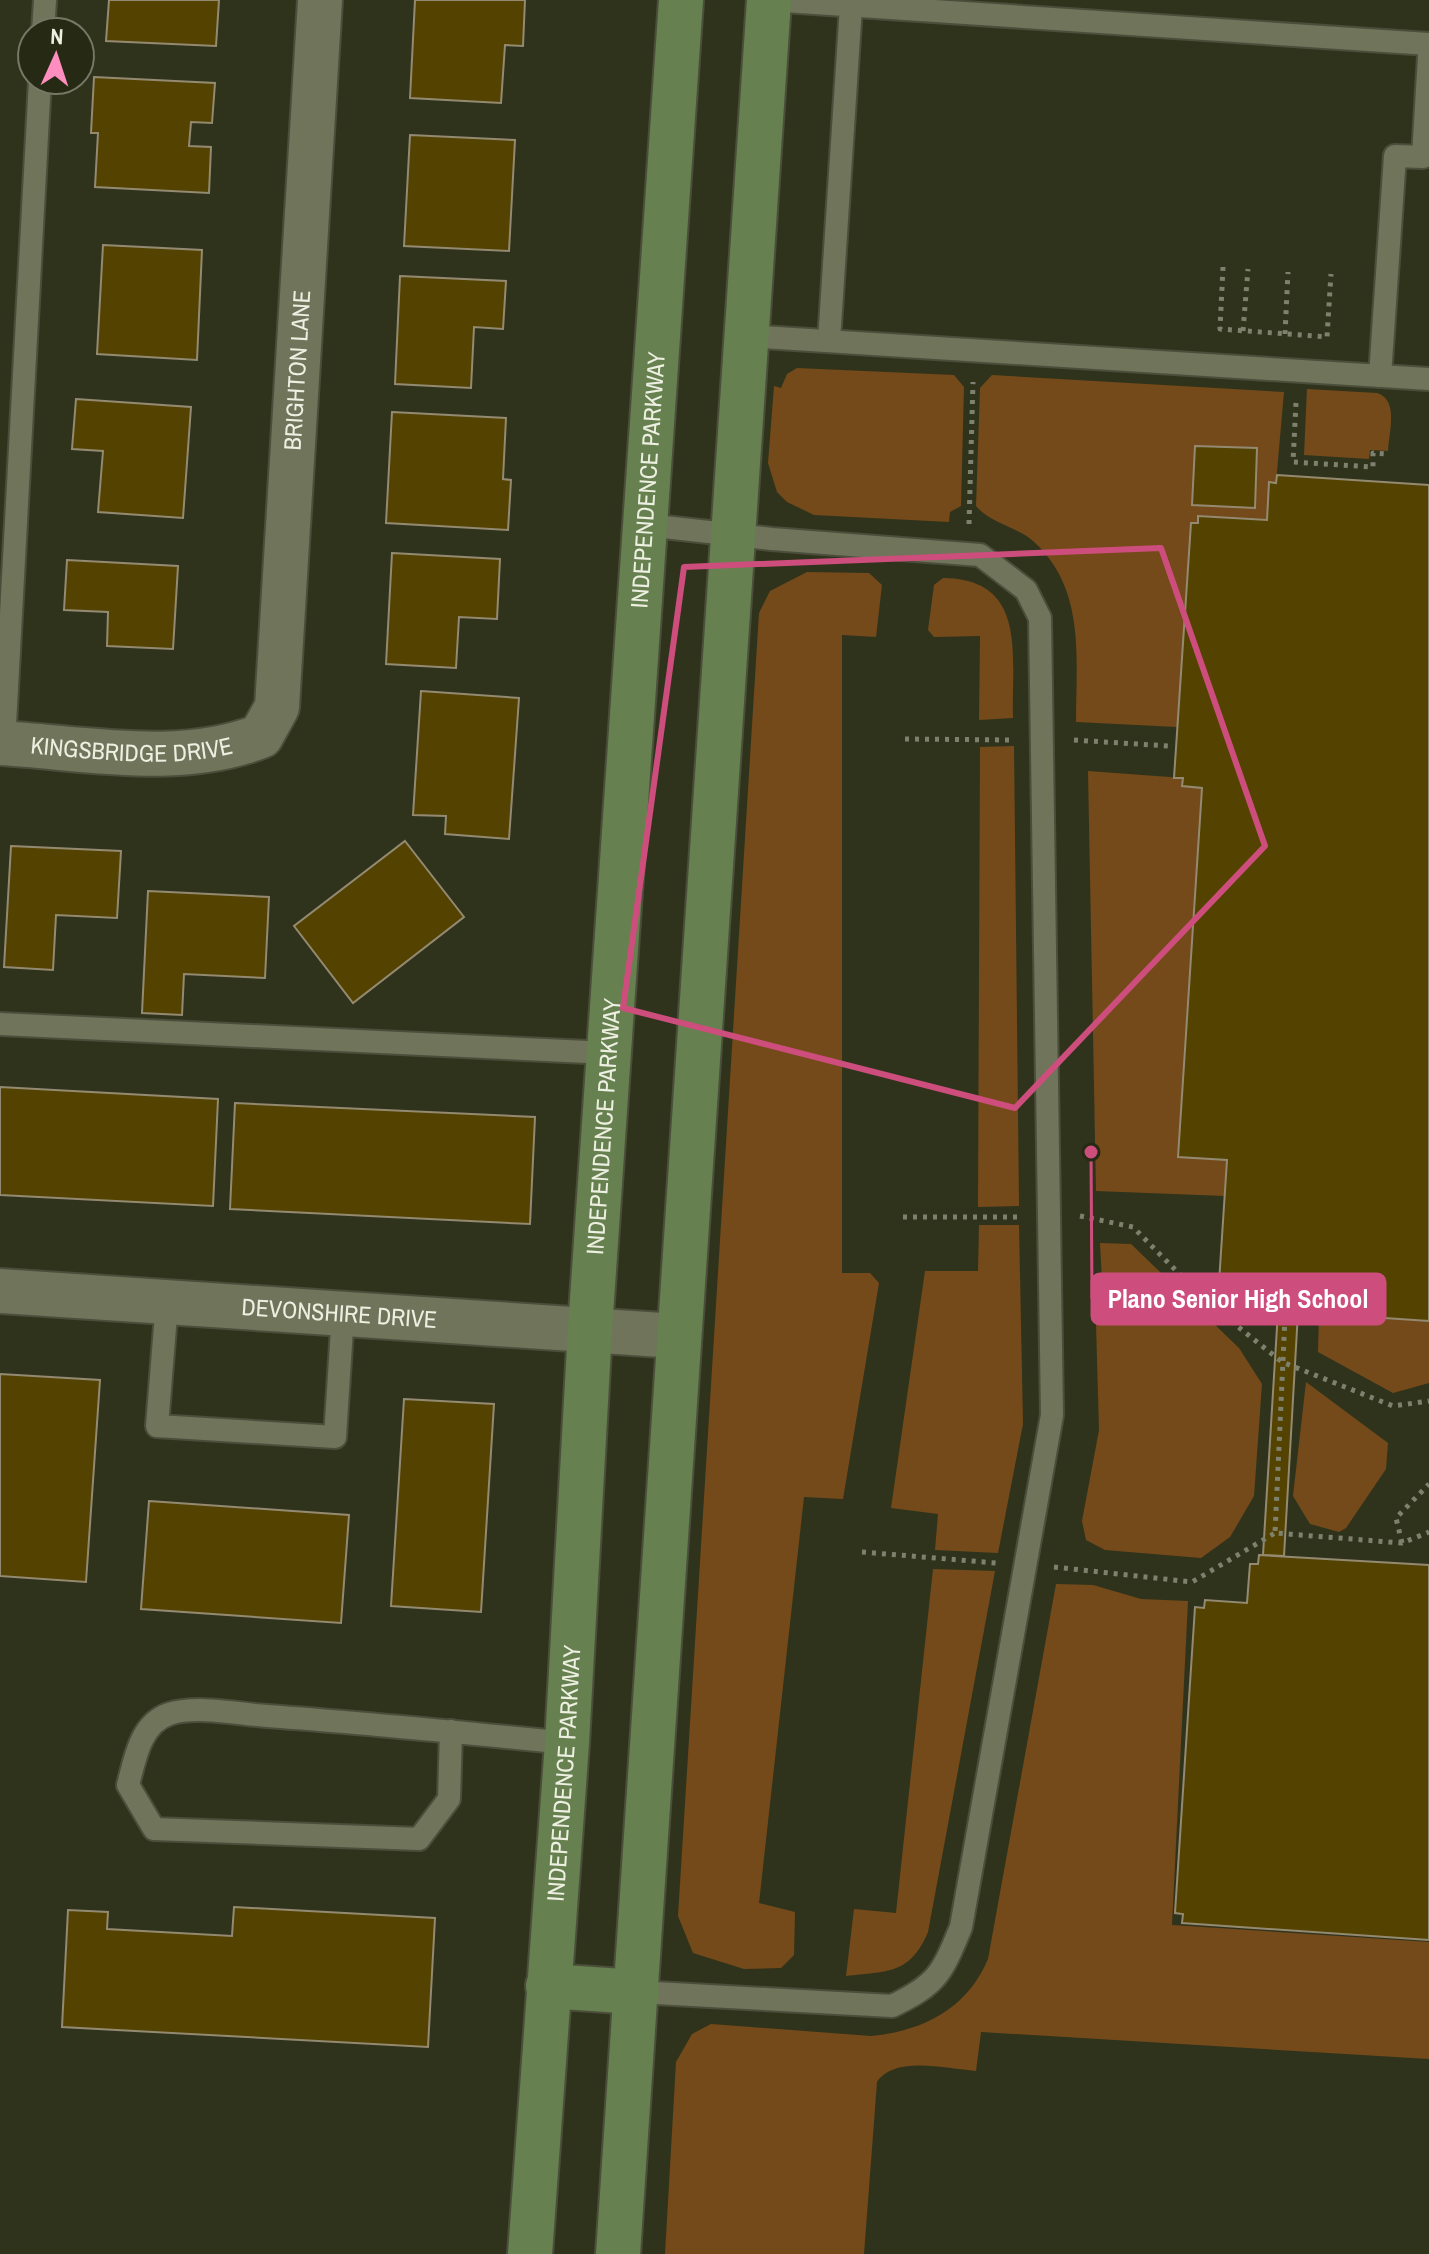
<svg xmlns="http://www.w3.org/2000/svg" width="1429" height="2254" viewBox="0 0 1429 2254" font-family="'Archivo Narrow',sans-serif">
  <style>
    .green { fill: #744a1a }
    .building { fill: #544200; stroke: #938a71; stroke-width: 2 }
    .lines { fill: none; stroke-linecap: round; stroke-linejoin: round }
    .lane-casing { stroke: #4b4e3a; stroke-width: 26 }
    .street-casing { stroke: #4b4e3a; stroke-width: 48 }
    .secondary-casing { stroke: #4b4e3a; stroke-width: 48 }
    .path { stroke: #7e816d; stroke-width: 5; stroke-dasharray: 4 6; stroke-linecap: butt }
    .lane { stroke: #70745b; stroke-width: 22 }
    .street { stroke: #70745b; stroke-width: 44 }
    .secondary { stroke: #668050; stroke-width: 44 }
    .marked { fill: none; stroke: #cd4e7c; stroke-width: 6; stroke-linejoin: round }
    .labels { text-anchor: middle; stroke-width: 7; stroke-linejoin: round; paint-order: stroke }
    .street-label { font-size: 24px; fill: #edefe1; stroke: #262913 }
    .leader { fill: none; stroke: #cd4e7c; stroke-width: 3 }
    .callout-dot { fill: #cd4e7c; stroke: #262913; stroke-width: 3 }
    .callout { fill: #cd4e7c; stroke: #cd4e7c; stroke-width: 3 }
    .callout-label { font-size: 26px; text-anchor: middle; font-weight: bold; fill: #fff }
  </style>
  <rect width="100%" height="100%" fill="#30331c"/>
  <g class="green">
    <path d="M 797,368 L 954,375 L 964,387 L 961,506 L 950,512 L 949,522 L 814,515 L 787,502 L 777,492 L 768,463 L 774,386 L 781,388 L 787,374 Z"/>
    <path d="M 992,375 L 1284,392 L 1276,483 L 1270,482 L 1267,520 L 1199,516 L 1198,523 L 1191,523 L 1177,727 L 1076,722 C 1076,658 1086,588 1033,541 C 1016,526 991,524 976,506 L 980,388 Z"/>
    <path d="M 1307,389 L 1377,393 C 1399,400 1389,432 1388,451 L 1370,450 L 1369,459 L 1304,455 Z"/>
    <path d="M 807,572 L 869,573 L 882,585 L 876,637 L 842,635 L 842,1273 L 870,1273 L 879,1283 L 843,1499 L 804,1497 L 759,1903 L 795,1912 L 794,1955 L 781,1968 L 744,1969 L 693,1953 L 678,1916 L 759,613 L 770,591 Z"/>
    <path d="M 943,578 C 1029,579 1011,657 1013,718 L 979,720 L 980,636 L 934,637 L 928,630 L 934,585 Z"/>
    <path d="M 1014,746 L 1019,1206 L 978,1207 L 980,747 Z"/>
    <path d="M 1088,771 L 1183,778 L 1182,786 L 1202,788 L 1178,1157 L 1227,1160 L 1225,1196 L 1096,1191 Z"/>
    <path d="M 979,1225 L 1019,1225 L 1023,1424 L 998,1553 L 935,1550 L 938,1514 L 891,1508 L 925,1271 L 978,1271 Z"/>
    <path d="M 1100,1243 L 1131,1244 L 1239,1348 L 1262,1384 L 1254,1496 L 1230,1537 L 1201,1558 L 1105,1550 L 1086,1540 L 1082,1521 L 1099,1430 L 1095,1288 L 1102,1281 Z"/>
    <path d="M 1319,1314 L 1429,1321 L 1429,1383 L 1393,1393 L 1318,1352 Z"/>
    <path d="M 1306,1382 L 1388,1443 L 1386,1469 L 1346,1528 L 1339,1532 L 1310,1524 L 1293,1496 Z"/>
    <path d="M 933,1569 L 995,1571 L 928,1932 C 910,1975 887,1971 846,1976 L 854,1909 L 896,1913 Z"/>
    <path d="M 1056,1584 L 1093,1585 L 1141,1599 L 1188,1601 L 1172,1925 L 1429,1942 L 1429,2059 L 981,2032 L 976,2071 C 947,2069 895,2055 877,2082 L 864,2254 L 665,2254 L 676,2062 L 692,2034 L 711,2024 L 871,2036 C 923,2031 967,2009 988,1959 Z"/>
  </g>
  <g class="building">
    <path d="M 109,0 L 219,0 L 216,46 L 106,41 Z"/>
    <path d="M 415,0 L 525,0 L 523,46 L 505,45 L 501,103 L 410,98 Z"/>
    <path d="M 94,77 L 215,83 L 212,123 L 191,122 L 189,146 L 211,147 L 209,193 L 95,187 L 98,133 L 91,133 Z"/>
    <path d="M 410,135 L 515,140 L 509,251 L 404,246 Z"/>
    <path d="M 103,245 L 202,250 L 197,360 L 97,354 Z"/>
    <path d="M 400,276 L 506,281 L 503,329 L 474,327 L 471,388 L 395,384 Z"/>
    <path d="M 76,399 L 191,407 L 183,518 L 98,512 L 103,451 L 72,449 Z"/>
    <path d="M 392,412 L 506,418 L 503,479 L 511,480 L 508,530 L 386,523 Z"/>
    <path d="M 1195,446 L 1257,448 L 1255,508 L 1192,505 Z"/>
    <path d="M 1277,475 L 1429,485 L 1429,1321 L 1224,1307 L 1225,1299 L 1218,1298 L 1227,1160 L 1178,1157 L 1202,788 L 1182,786 L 1183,778 L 1174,778 L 1191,523 L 1198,523 L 1198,516 L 1267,520 L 1269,482 L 1276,483 Z"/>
    <path d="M 392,553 L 500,559 L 497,619 L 459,617 L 456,668 L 386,664 Z"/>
    <path d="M 67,560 L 178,566 L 173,649 L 107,646 L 108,612 L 64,610 Z"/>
    <path d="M 421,691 L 519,698 L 509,839 L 445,834 L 446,816 L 413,815 Z"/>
    <path d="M 405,841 L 464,917 L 353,1003 L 294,926 Z"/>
    <path d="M 11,846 L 121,851 L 117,918 L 56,915 L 53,970 L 4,967 Z"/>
    <path d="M 148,891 L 269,897 L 265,978 L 184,974 L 182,1015 L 142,1013 Z"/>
    <path d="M 0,1087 L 218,1099 L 213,1206 L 0,1195 Z"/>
    <path d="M 235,1103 L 535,1117 L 530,1224 L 230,1209 Z"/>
    <path d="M 1278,1311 L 1298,1312 L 1284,1556 L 1263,1555 Z"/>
    <path d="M 0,1374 L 100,1380 L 86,1582 L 0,1576 Z"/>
    <path d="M 404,1399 L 494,1404 L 481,1612 L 391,1606 Z"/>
    <path d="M 149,1501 L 349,1515 L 341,1623 L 141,1609 Z"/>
    <path d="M 1259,1555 L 1429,1565 L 1429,1940 L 1182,1923 L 1183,1914 L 1175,1913 L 1195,1607 L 1204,1608 L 1205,1600 L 1247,1603 L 1250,1564 L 1258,1564 Z"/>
    <path d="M 234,1907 L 435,1918 L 428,2047 L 62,2027 L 68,1910 L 108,1912 L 107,1929 L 232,1936 Z"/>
  </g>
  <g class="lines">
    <defs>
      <g id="lane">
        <path d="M 769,0 L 1429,44"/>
        <path d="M 43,32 L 45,0"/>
        <path d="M 746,336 L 1429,379"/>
        <path d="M 829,341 L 851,6"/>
        <path d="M 1380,376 L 1395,156 L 1423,157 L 1429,56"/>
        <path d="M 4,743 L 40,80"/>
        <path d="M 0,1024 L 609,1053"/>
        <path d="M 167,1302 L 157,1426 L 335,1437 L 343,1313"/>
        <path d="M 451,1731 L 449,1799 L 419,1839 L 154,1829 L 128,1785 C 135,1759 140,1724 169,1714 C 197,1705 238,1714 267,1716 C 367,1723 467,1733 567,1743"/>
        <path d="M 637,1992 L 892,2006 C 938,1984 942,1973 961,1927 L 1052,1415 L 1040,618 L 1026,590 L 980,555 L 772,539 L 646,525"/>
      </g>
      <g id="street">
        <path id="s1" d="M 0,743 C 86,748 180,768 261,736 L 277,707 L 320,0"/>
        <path id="s2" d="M 0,1291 L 677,1336"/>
      </g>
      <g id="secondary">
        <path d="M 548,1986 L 637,1992"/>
        <path id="s3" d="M 530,2254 L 567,1743 L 590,1329 L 681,0"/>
        <path d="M 618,2254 L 769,0"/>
      </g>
    </defs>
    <use href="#lane" class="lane-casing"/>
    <use href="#street" class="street-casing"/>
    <use href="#secondary" class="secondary-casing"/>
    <g class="path">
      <path d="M 1223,267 L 1220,329 L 1327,337 L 1331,274"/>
      <path d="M 1243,331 L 1248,269"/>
      <path d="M 1285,334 L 1288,272"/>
      <path d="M 1296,403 L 1293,462 L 1373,467 L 1373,453 L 1386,454"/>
      <path d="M 969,524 L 973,382"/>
      <path d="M 905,739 L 1012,740"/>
      <path d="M 1074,740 L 1168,746"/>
      <path d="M 1080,1216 L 1133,1227 L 1207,1302 L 1282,1362 L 1393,1406 L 1429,1401"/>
      <path d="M 903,1217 L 1018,1217"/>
      <path d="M 1285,1317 L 1275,1533 L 1402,1543 L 1429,1532"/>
      <path d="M 1402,1543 L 1396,1518 L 1429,1484"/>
      <path d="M 862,1552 L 996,1563"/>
      <path d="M 1054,1567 L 1192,1582 L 1275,1533"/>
    </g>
    <use href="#lane" class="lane"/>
    <use href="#street" class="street"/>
    <use href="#secondary" class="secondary"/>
  </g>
  <path class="marked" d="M 1161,548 L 1265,846 L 1015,1108 L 623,1008 L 684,567 Z"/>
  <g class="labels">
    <g class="street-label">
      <text dy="8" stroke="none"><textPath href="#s1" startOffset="634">BRIGHTON LANE</textPath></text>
      <text dy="8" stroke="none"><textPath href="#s3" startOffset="1778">INDEPENDENCE PARKWAY</textPath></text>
      <text dy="8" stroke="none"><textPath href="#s1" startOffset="132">KINGSBRIDGE DRIVE</textPath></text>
      <text dy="8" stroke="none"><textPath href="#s3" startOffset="1130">INDEPENDENCE PARKWAY</textPath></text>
      <text dy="8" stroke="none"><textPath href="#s2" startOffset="340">DEVONSHIRE DRIVE</textPath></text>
      <text dy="8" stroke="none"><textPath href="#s3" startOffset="482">INDEPENDENCE PARKWAY</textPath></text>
    </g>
  </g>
  <path class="leader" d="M1091 1152L1092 1299"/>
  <circle class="callout-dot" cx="1091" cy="1152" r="8"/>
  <rect class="callout" x="1092" y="1274" width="293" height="50" rx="8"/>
  <g class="callout-label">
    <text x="1238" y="1308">Plano Senior High School</text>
  </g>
  <g transform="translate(56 56) rotate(3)"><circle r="38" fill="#262913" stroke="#767865" stroke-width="2"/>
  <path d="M0-6L14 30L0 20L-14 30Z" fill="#fd8ebf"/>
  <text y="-12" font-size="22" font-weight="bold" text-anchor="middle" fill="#edefe1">N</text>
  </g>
</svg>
